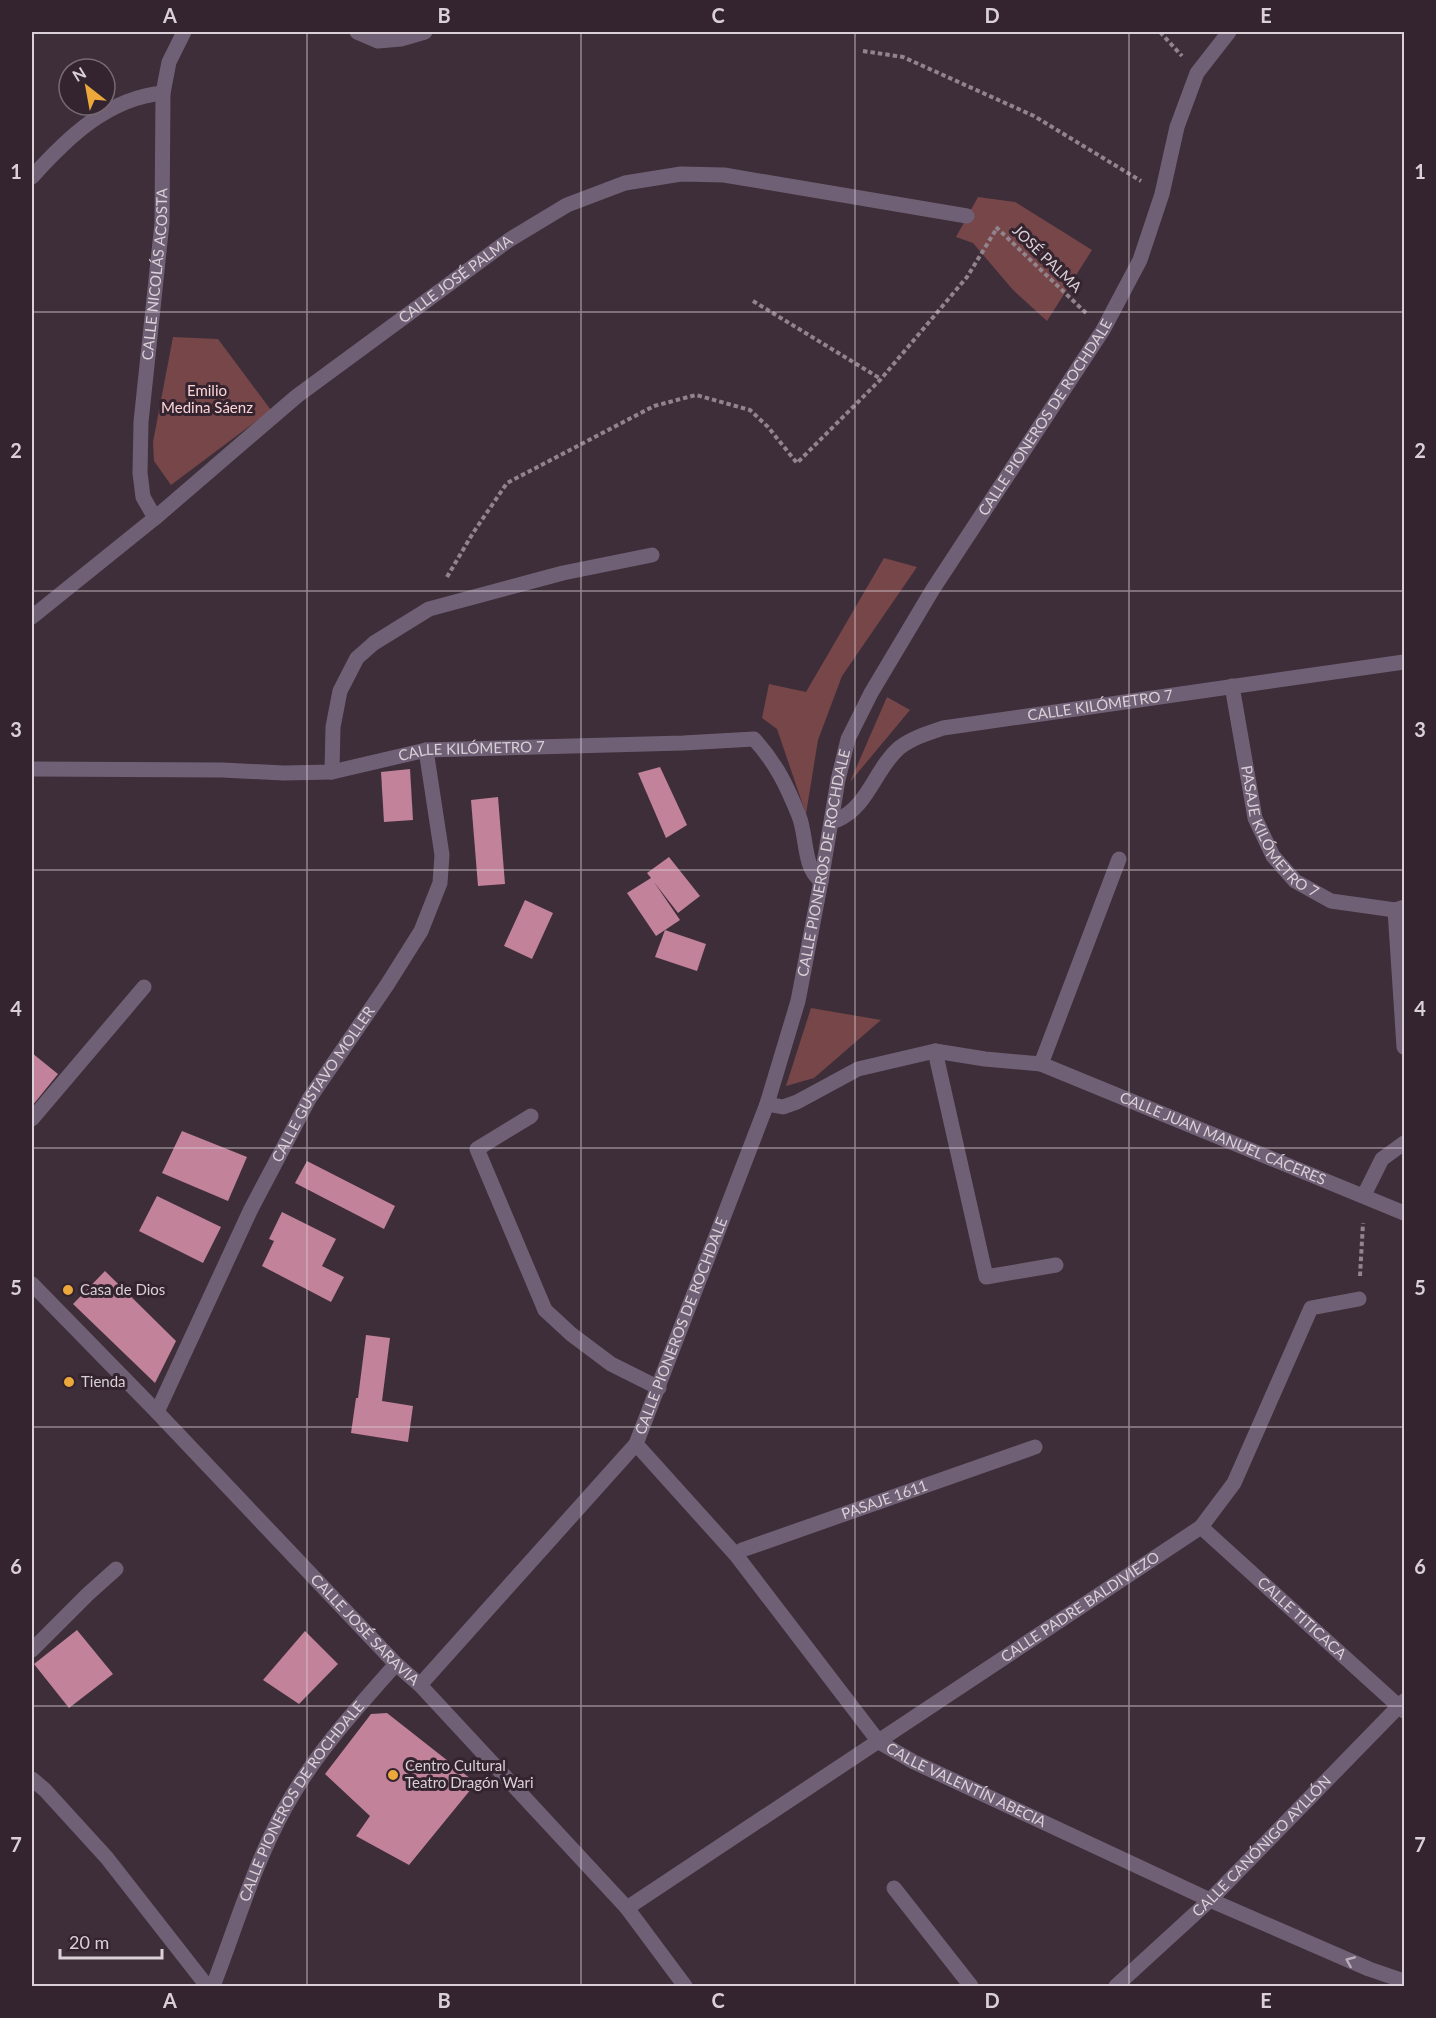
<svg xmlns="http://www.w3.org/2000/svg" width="1436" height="2018" viewBox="0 0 1436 2018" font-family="Lato,sans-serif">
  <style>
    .green { fill: #764649 }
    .building { fill: #c28299 }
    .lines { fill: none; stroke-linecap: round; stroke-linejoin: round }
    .path { stroke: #91848d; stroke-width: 4; stroke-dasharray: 4.5 3; stroke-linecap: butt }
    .lane { stroke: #6f6075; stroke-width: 15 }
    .street { stroke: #6f6075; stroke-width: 15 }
    .oneway { stroke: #bbaeba }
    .grid { fill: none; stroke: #dbd0d7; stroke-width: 1.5; stroke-opacity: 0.55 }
    .poi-dot { fill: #eda83b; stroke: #33242f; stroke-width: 2 }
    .labels { text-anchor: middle; stroke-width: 6; stroke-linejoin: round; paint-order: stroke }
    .street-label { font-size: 15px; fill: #dbd0d7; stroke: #33242f }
    .park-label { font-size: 15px; fill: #fdd4d6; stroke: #33242f }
    .poi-label { font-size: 15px; fill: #dbd0d7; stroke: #33242f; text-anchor: start }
    .neatline { fill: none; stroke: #dbd0d7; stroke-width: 2 }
    .grid-label { font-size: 20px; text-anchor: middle; font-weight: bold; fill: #dbd0d7 }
  </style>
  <rect width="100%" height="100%" fill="#3e2e39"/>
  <g class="green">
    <path d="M 978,197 L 1015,202 L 1092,250 L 1047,321 L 1013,290 L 973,243 L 956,237 Z"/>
    <path d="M 173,337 L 218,339 L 271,410 L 171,485 L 154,461 L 153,442 Z"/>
    <path d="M 884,558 L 917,567 L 842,676 L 818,740 L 806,814 L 777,729 L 762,718 L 769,684 L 806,692 Z"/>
    <path d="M 887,697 L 910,710 L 850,782 Z"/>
    <path d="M 811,1008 L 881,1020 L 814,1078 L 786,1086 Z"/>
  </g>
  <g class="building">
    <path d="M 660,767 L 687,825 L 666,838 L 638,773 Z"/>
    <path d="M 410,769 L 413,820 L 384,822 L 381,772 Z"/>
    <path d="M 498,797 L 505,884 L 478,886 L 471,800 Z"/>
    <path d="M 669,857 L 700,896 L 678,913 L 654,882 L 680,920 L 656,936 L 627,893 L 651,878 L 647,873 Z"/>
    <path d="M 525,900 L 553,913 L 532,959 L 504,946 Z"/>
    <path d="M 665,930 L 706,944 L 697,971 L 655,957 Z"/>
    <path d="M 32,1053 L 58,1074 L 32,1106 Z"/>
    <path d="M 182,1131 L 247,1157 L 228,1201 L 162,1173 Z"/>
    <path d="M 307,1161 L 395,1206 L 384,1229 L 295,1183 Z"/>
    <path d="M 157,1196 L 221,1227 L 203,1263 L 139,1231 Z"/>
    <path d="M 282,1212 L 336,1239 L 322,1266 L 344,1277 L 331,1302 L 262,1266 L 274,1241 L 269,1239 Z"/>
    <path d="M 105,1271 L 176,1341 L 155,1383 L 73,1304 Z"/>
    <path d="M 366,1335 L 390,1338 L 382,1401 L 413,1406 L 408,1442 L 351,1433 L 356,1398 L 358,1398 Z"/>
    <path d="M 77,1630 L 113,1674 L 69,1708 L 34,1664 Z"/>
    <path d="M 305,1631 L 338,1664 L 299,1704 L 263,1680 Z"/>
    <path d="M 387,1713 L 476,1783 L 409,1865 L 356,1836 L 370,1816 L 325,1774 L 371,1714 Z"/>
  </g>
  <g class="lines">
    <g class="path">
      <path d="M 1160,32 L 1182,56"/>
      <path d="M 863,51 L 903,57 L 1034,116 L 1141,181"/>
      <path d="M 996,227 L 1086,313"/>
      <path d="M 753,301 L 881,379"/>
      <path d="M 447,577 L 473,533 L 507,483 L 654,406 L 696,395 L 750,410 L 768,427 L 797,463 L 881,379 L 967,277 L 997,228"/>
      <path d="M 1360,1276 L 1363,1223"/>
    </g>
    <g class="lane">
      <path id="s1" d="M 1232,686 L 1255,818 L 1273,856 L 1295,881 L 1331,901 L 1395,910 L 1404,907"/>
      <path d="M 332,772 L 333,727 L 340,691 L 357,658 L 374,643 L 429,609 L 563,573 L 652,555"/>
      <path d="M 935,1051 L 986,1277 L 1056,1265"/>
      <path d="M 1041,1064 L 1119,859"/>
      <path d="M 531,1116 L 477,1149 L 545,1310 L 571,1334 L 611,1364 L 659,1388"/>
      <path d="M 32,1119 L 144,987"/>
      <path id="s2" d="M 736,1555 L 742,1550 L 1035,1447"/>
      <path d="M 32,1650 L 88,1594 L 116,1569"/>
      <path d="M 894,1888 L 971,1986"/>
    </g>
    <g class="street">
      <path d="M 357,32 L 378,41 L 401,39 L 425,32"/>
      <path d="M 32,177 C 67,138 108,98 163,93"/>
      <path id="s3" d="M 155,518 L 143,497 L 140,473 L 141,422 L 162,223 L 163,93 L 169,62 L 184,32"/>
      <path id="s4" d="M 32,617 L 155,518 L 297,396 L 509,240 L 567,205 L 625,183 L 681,174 L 724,175 L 967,216"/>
      <path id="s5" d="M 32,769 L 222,770 L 284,773 L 332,772 L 426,750 L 683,743 L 754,739 C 776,763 787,786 799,816 C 807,836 803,868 821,881"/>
      <path id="s6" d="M 832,818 L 837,820 C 868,807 875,769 899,748 C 912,738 928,733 943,728 L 1404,662"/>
      <path d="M 1395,910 L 1404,1047"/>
      <path id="s7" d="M 767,1104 L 783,1107 L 797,1102 L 858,1069 L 935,1051 L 985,1059 L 1041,1064 L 1404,1213"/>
      <path d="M 1364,1195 L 1382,1159 L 1404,1143"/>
      <path id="s8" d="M 32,1284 L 157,1412 L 396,1664 L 420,1685 L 627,1908 L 685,1986"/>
      <path id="s9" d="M 157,1412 L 251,1209 L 309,1099 L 387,985 L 421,931 L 440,883 L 442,855 L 426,750"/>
      <path id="s10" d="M 636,1444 L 736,1555 L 879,1742 L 914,1762 L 1210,1900 L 1369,1969 L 1404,1981"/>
      <path id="s11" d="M 1201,1527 L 1404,1711"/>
      <path id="s12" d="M 420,1685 L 636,1444 L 767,1104 L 798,1001 L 821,881 L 838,780 L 848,739 L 871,693 L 933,589 L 1103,330 L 1140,260 L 1162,194 L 1177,127 L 1197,73 L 1229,32"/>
      <path d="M 32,1779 L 45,1790 L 107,1858 L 207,1986"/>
      <path id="s13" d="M 627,1908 L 1201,1527 L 1234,1483 L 1311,1308 L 1359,1299"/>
      <path id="s14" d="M 213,1986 C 236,1927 254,1864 285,1808 C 314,1755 356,1709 396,1664"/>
      <path id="s15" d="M 1116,1986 L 1210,1900 L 1404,1701"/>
    </g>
  </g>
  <defs><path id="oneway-chevron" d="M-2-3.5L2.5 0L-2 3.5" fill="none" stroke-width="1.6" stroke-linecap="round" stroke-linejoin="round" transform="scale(1.5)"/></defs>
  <use class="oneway" href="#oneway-chevron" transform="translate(1350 1961) rotate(-157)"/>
  <path class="grid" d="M 307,32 L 307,1986M 581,32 L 581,1986M 855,32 L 855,1986M 1129,32 L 1129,1986M 32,312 L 1404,312M 32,591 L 1404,591M 32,870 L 1404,870M 32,1148 L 1404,1148M 32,1427 L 1404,1427M 32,1706 L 1404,1706"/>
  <g class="poi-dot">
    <circle cx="68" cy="1290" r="6"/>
    <circle cx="69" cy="1382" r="6"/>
    <circle cx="393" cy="1775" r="6"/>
  </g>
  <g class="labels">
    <g class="street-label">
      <text transform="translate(1047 259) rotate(44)" y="5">JOSÉ PALMA</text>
      <text dy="5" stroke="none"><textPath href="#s3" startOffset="248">CALLE NICOLÁS ACOSTA</textPath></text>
      <text dy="5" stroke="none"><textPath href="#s4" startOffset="542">CALLE JOSÉ PALMA</textPath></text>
      <text dy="5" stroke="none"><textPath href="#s12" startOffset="1440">CALLE PIONEROS DE ROCHDALE</textPath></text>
      <text dy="5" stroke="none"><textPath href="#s6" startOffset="309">CALLE KILÓMETRO 7</textPath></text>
      <text dy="5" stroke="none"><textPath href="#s5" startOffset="442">CALLE KILÓMETRO 7</textPath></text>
      <text dy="5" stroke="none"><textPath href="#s1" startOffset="158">PASAJE KILÓMETRO 7</textPath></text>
      <text dy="5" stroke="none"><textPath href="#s12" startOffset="936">CALLE PIONEROS DE ROCHDALE</textPath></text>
      <text dy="5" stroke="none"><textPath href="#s9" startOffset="368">CALLE GUSTAVO MOLLER</textPath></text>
      <text dy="5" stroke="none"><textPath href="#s7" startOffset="483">CALLE JUAN MANUEL CÁCERES</textPath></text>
      <text dy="5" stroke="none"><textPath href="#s12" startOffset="450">CALLE PIONEROS DE ROCHDALE</textPath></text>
      <text dy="5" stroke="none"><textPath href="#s2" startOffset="159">PASAJE 1611</textPath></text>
      <text dy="5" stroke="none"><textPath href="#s13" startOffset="544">CALLE PADRE BALDIVIEZO</textPath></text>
      <text dy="5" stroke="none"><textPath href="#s11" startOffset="136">CALLE TITICACA</textPath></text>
      <text dy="5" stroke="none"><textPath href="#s8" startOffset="480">CALLE JOSÉ SARAVIA</textPath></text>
      <text dy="5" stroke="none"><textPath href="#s10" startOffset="482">CALLE VALENTÍN ABECIA</textPath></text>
      <text dy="5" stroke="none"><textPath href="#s14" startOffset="206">CALLE PIONEROS DE ROCHDALE</textPath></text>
      <text dy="5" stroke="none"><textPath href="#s15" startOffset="202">CALLE CANÓNIGO AYLLÓN</textPath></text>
    </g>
    <g class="park-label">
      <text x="207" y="396">Emilio<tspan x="207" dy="17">Medina Sáenz</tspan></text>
    </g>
    <g class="poi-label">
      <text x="80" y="1295">Casa de Dios</text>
      <text x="81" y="1387">Tienda</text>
      <text x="405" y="1771">Centro Cultural<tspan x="405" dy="17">Teatro Dragón Wari</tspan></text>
    </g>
  </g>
  <rect width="1436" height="2018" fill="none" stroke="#33242f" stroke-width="66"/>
  <g transform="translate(87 87) rotate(329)"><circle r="28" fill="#33242f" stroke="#766972" stroke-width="1.5"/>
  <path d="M0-4.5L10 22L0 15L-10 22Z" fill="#eda83b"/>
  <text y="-9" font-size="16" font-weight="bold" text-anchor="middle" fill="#dbd0d7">N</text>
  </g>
  <path d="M60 1949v9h102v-9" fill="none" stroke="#dbd0d7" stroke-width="3"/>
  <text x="69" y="1949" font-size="18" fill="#dbd0d7" stroke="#33242f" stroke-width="4.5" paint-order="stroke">20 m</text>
  <rect x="33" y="33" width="1370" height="1952" class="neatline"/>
  <g class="grid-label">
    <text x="170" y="23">A</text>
    <text x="444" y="23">B</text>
    <text x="718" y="23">C</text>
    <text x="992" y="23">D</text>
    <text x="1266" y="23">E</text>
    <text x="16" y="179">1</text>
    <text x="1420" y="179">1</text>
    <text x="16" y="458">2</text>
    <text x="1420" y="458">2</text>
    <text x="16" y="737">3</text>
    <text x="1420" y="737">3</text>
    <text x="16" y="1016">4</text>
    <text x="1420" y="1016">4</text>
    <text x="16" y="1295">5</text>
    <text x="1420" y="1295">5</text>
    <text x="16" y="1574">6</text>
    <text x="1420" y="1574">6</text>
    <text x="16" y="1852">7</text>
    <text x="1420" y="1852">7</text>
    <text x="170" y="2008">A</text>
    <text x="444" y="2008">B</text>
    <text x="718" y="2008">C</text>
    <text x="992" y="2008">D</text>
    <text x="1266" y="2008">E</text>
  </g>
</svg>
